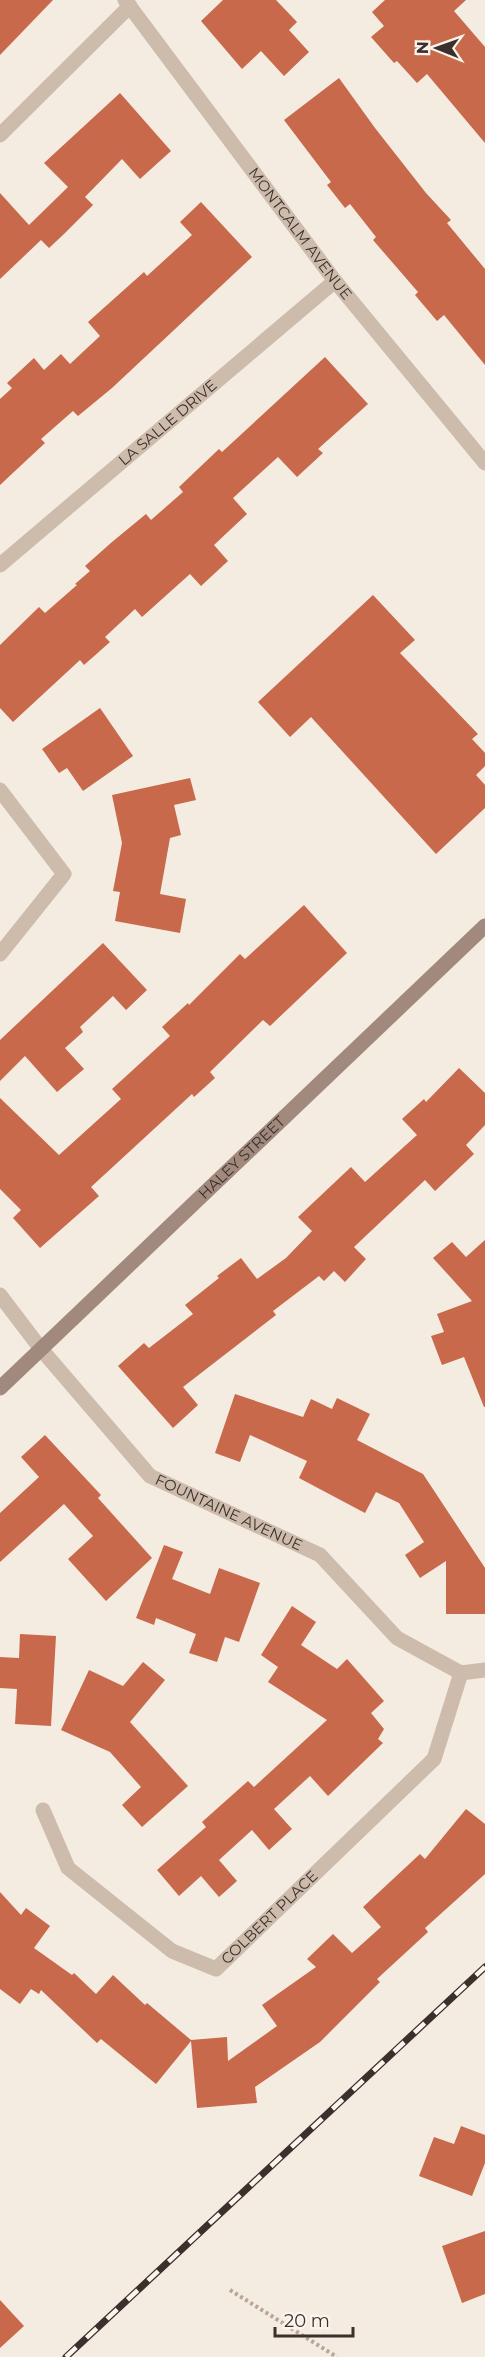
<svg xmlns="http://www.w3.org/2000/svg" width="485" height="2357" viewBox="0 0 485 2357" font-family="Montserrat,sans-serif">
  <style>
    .building { fill: #c8694b }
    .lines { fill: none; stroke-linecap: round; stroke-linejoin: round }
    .path { stroke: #b9a596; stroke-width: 4; stroke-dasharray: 3 3; stroke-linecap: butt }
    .street { stroke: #cdbbac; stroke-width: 15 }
    .secondary { stroke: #a18a7d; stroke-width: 15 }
    .rail-casing { stroke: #3b302b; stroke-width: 7 }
    .rail { stroke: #fbf5ee; stroke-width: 4.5; stroke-dasharray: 14; stroke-linecap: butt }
    .labels { text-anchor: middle; stroke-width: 4.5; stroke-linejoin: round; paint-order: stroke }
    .street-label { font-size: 15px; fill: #3b302b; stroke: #fbf5ee }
  </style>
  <rect width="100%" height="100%" fill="#f4ebe1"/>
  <g class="building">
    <path d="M 0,0 L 53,0 L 0,55 Z"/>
    <path d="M 223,0 L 276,0 L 297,22 L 289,30 L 309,52 L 284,76 L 261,51 L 242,69 L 201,21 Z"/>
    <path d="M 385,0 L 466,0 L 454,11 L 485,47 L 485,143 L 427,74 L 417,83 L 397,61 L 394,63 L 371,37 L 384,26 L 372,12 Z"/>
    <path d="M 339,78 L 375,128 L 426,193 L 451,220 L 447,223 L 485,269 L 485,365 L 444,315 L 437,321 L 415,295 L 418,292 L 373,240 L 376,237 L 350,204 L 345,208 L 327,185 L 331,182 L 284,120 Z"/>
    <path d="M 120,93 L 171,151 L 140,179 L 122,159 L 85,197 L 93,205 L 64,234 L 49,248 L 41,240 L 0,279 L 0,193 L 29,225 L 68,187 L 44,163 Z"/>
    <path d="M 201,202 L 252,257 L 112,388 L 78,416 L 73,411 L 41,439 L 45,443 L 0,485 L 0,399 L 12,388 L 7,383 L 34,358 L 44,370 L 61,354 L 70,364 L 100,336 L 88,322 L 144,272 L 147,276 L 192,235 L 180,222 Z"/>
    <path d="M 325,357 L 368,404 L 318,449 L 323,453 L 297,477 L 278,457 L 233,498 L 247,514 L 214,545 L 228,561 L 201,586 L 190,574 L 142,617 L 135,609 L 105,637 L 110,642 L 84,665 L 80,660 L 13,722 L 0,708 L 0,645 L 39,607 L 45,613 L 77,585 L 75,584 L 90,571 L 85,566 L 112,542 L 146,514 L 151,520 L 183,492 L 179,487 L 219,449 L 222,452 Z"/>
    <path d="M 373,595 L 415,640 L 400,653 L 478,734 L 472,739 L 485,753 L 485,766 L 476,775 L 485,785 L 485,808 L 436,854 L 311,717 L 290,737 L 258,702 Z"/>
    <path d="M 100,708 L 133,756 L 83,791 L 67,768 L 59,773 L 42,749 Z"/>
    <path d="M 190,778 L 196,800 L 174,805 L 181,835 L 170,838 L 160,894 L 186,899 L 180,933 L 115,921 L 120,892 L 113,891 L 122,843 L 112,795 Z"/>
    <path d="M 304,905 L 347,953 L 270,1026 L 263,1020 L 210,1072 L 215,1078 L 194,1097 L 192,1094 L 91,1187 L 99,1196 L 40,1248 L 13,1218 L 21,1210 L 0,1189 L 0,1098 L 59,1155 L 121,1099 L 112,1089 L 170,1036 L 162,1027 L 188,1003 L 189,1005 L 240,954 L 245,959 Z"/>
    <path d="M 103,943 L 147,990 L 126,1010 L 113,996 L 80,1027 L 83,1032 L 65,1048 L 84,1069 L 57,1092 L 25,1056 L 0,1081 L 0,1040 Z"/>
    <path d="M 459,1068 L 485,1093 L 485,1125 L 466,1145 L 474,1154 L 435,1191 L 425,1180 L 354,1247 L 366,1259 L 345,1282 L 334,1271 L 324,1281 L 319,1276 L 273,1311 L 276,1315 L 183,1387 L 198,1405 L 173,1428 L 118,1366 L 144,1343 L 149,1348 L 193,1314 L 185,1305 L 219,1278 L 217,1276 L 241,1258 L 257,1279 L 286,1258 L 312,1231 L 298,1217 L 351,1167 L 365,1182 L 417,1135 L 402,1119 L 424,1099 L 426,1102 Z"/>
    <path d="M 485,1240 L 485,1407 L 484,1407 L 464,1357 L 442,1365 L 431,1336 L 444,1332 L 437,1314 L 472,1301 L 433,1258 L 452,1242 L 466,1257 Z"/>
    <path d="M 235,1394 L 303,1417 L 311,1399 L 332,1409 L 337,1398 L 370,1414 L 357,1440 L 423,1474 L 485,1568 L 485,1614 L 446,1614 L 446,1561 L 420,1578 L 405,1555 L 424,1542 L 399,1503 L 376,1492 L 365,1513 L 299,1478 L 307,1461 L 250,1435 L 240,1462 L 215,1453 Z"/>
    <path d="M 45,1435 L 101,1495 L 98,1498 L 152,1558 L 106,1601 L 68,1559 L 93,1536 L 64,1504 L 0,1562 L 0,1513 L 39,1477 L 21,1457 Z"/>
    <path d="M 164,1545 L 183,1552 L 172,1579 L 210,1594 L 219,1568 L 260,1583 L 239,1642 L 225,1637 L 217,1662 L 189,1653 L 196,1634 L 156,1618 L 154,1625 L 136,1618 Z"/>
    <path d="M 292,1606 L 316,1622 L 301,1645 L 337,1669 L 347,1659 L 384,1701 L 371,1713 L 384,1729 L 378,1739 L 383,1743 L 328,1796 L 310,1776 L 274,1809 L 292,1829 L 269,1850 L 252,1830 L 219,1860 L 237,1881 L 219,1897 L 201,1876 L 179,1896 L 157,1870 L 206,1827 L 202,1822 L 248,1781 L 254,1787 L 327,1720 L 268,1682 L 278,1667 L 261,1655 Z"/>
    <path d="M 20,1634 L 56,1636 L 51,1726 L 15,1724 L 17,1689 L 0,1688 L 0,1657 L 19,1658 Z"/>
    <path d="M 143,1662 L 165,1680 L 130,1722 L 188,1786 L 142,1827 L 122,1805 L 141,1787 L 110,1752 L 61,1730 L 89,1670 L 123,1686 Z"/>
    <path d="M 466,1809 L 485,1824 L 485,1874 L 425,1928 L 428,1932 L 377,1979 L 380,1982 L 320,2042 L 255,2087 L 257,2103 L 197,2108 L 191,2041 L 156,2084 L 101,2039 L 97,2043 L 41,1990 L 39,1994 L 31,1989 L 20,2004 L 0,1989 L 0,1892 L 21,1915 L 26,1908 L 50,1926 L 34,1948 L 72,1975 L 74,1973 L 96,1994 L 113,1975 L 145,2005 L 147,2003 L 191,2040 L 227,2037 L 228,2061 L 277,2026 L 262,2005 L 316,1967 L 307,1959 L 333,1934 L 352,1953 L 381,1927 L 363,1907 L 420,1854 L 425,1859 Z"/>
    <path d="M 461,2126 L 485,2135 L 485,2163 L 472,2196 L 419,2176 L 434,2137 L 454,2144 Z"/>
    <path d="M 485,2231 L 485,2294 L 462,2303 L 442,2246 Z"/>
    <path d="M 0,2300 L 24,2326 L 0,2348 Z"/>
  </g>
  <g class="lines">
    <path class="path" d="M 230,2290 L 337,2357"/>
    <g class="street">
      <path id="s1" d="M 125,0 L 335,281 L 485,463"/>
      <path d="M 0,135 L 130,6"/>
      <path id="s2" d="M 0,565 L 335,281"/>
      <path d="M 0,790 L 64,874 L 0,954"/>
      <path id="s3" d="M 0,1295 L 41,1349 L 150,1476 L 320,1555 L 397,1638 L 461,1673"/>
      <path d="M 461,1673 L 485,1670"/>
      <path id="s4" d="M 43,1810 L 68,1868 L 172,1951 L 216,1969 L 434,1759 L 461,1673"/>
    </g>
    <path class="secondary" id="s5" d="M 0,1388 L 485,926"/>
    <defs>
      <path id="rail" d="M 66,2357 L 485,1967"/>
    </defs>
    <use href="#rail" class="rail-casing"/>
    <use href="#rail" class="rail"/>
  </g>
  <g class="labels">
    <g class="street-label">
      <text dy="5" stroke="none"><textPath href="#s1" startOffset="292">MONTCALM AVENUE</textPath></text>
      <text dy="5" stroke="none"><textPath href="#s2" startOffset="220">LA SALLE DRIVE</textPath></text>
      <text dy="5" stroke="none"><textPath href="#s5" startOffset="334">HALEY STREET</textPath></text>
      <text dy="5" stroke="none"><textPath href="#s3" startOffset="322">FOUNTAINE AVENUE</textPath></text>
      <text dy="5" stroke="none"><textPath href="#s4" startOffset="318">COLBERT PLACE</textPath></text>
    </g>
  </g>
  <g transform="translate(437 48) rotate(271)" stroke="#fbf5ee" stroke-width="4.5" paint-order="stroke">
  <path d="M0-4.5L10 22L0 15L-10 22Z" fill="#3b302b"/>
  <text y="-9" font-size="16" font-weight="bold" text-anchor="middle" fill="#3b302b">N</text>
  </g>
  <path d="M275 2327v9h78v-9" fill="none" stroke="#3b302b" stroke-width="3"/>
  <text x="284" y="2327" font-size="18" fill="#3b302b" stroke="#fbf5ee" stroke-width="4.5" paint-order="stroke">20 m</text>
</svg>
